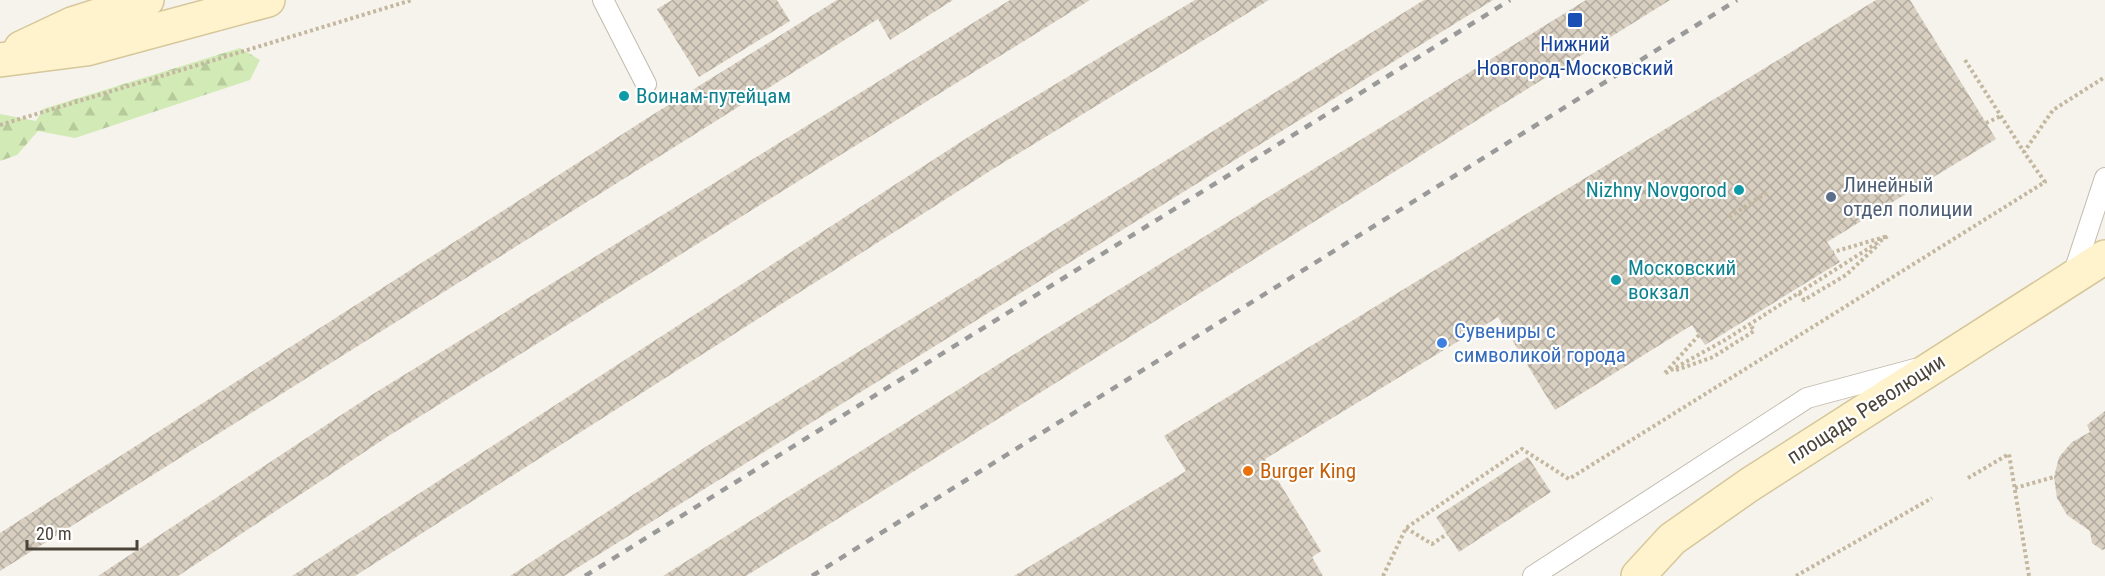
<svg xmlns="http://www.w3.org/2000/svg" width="2105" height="576" viewBox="0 0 2105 576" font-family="'Roboto Condensed',sans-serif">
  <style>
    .forest { fill: url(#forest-firs) }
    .building { fill: url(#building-cross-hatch) }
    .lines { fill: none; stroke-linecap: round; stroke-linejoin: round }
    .lane-casing { stroke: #c2bbae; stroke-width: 22 }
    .secondary-casing { stroke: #d6c79b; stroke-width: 36 }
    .path { stroke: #c4b79f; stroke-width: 4; stroke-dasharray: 3 3; stroke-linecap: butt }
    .lane { stroke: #fff; stroke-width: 20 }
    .secondary { stroke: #fff3cd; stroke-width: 33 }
    .rail { stroke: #9a9a9a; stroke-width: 4.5; stroke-dasharray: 8 8; stroke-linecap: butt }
    .transit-dot { fill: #1a4fb4; stroke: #fff; stroke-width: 2 }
    .culture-dot { fill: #0f9aa8; stroke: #fff; stroke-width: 2 }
    .service-dot { fill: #5c6f8a; stroke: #fff; stroke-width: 2 }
    .shop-dot { fill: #3f7fe0; stroke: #fff; stroke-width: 2 }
    .food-dot { fill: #e8710a; stroke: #fff; stroke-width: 2 }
    .labels { text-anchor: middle; stroke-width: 4.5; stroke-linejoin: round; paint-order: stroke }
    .transit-label { font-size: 21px; fill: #164399; stroke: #fff }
    .culture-label { font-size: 21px; fill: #0d838f; stroke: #fff; text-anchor: start }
    .service-label { font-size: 21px; fill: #4e5e75; stroke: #fff; text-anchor: start }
    .shop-label { font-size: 21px; fill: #366cbe; stroke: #fff; text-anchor: start }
    .street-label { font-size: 21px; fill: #4b4439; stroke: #fff }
    .food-label { font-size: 21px; fill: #c56008; stroke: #fff; text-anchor: start }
  </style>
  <defs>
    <pattern id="forest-firs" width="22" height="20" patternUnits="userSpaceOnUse" patternTransform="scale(1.5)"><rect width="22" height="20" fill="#d2eab5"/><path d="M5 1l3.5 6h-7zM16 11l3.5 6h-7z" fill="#b6ca9c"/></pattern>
    <pattern id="building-cross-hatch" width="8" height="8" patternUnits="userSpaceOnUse" patternTransform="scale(1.5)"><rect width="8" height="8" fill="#d8cfc1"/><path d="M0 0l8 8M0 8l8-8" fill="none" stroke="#b1aa9e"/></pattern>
  </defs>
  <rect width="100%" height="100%" fill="#f6f3ec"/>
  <path class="forest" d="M 240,48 L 260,60 L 250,80 L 75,138 L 38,131 L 17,155 L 0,161 L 0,114 L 36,121 L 43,109 Z"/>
  <g class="building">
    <path d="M 672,0 L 777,0 L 790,21 L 699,77 L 657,9 Z"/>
    <path d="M 837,0 L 953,0 L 890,40 L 878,19 L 0,571 L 0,533 L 657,112 Z"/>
    <path d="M 1010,0 L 1090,0 L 390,435 L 178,576 L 98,576 L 370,396 Z"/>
    <path d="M 1195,0 L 1269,0 L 993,169 L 355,576 L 292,576 L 973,134 Z"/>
    <path d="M 1424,0 L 1493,0 L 564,576 L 510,576 L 707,446 Z"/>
    <path d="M 1586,0 L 1670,0 L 746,576 L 663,576 L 1002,362 Z"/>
    <path d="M 1876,0 L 1910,0 L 1996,139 L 1827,242 L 1840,262 L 1705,345 L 1692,325 L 1555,410 L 1498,317 L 1265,459 L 1321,551 L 1312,557 L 1323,576 L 1014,576 L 1186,471 L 1164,436 Z"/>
    <path d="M 2105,411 L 2105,549 L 2102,550 L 2092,543 L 2090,531 L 2067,515 L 2057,498 L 2054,477 L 2059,457 L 2072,442 L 2090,432 L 2087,425 Z"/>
    <path d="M 1528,457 L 1551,492 L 1459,552 L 1436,517 Z"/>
  </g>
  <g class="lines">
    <defs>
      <g id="lane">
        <path d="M 603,0 L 646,84"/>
        <path d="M 2072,278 L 2105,178"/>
        <path d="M 1533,576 L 1807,398 L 1915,369"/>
      </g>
      <g id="secondary">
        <path d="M 21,48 L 72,24 L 147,0"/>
        <path d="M 0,60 L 86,49 L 268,0"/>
        <path d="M 1638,576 L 1672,539 L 1749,485 L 2105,257"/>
      </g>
    </defs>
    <use href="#lane" class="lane-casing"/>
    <use href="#secondary" class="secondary-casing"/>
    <g class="path">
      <path d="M 1965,60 L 2024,152"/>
      <path d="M 1986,123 L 2001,116"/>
      <path d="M 0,125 L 412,0"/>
      <path d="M 1729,217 L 1769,191"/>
      <path d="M 1799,293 L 1804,300 L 1846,275 L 1879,244"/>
      <path d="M 1699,335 L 1664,374 L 1725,340 L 1888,236 L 1833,252"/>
      <path d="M 1676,370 L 1713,357 L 1754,331 L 1750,324"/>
      <path d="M 1968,478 L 2009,454 L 2029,576"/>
      <path d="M 2015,488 L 2054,477"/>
      <path d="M 1406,528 L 1432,544 L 1447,534"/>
      <path d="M 1383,576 L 1406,528 L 1522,449 L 1569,479 L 2045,182 L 2024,152 L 2053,110 L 2105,77"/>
      <path d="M 1796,576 L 1932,498"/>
    </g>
    <use href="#lane" class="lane"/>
    <use href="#secondary" class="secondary"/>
    <g class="rail">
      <path d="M 585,576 L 1510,0"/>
      <path d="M 812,576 L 1737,0"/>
    </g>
  </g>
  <rect class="transit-dot" x="1567" y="12" width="16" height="16" rx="3"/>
  <g class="culture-dot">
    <circle cx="624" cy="96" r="6"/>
    <circle cx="1739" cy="190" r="6"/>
    <circle cx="1616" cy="280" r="6"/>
  </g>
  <circle class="service-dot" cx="1831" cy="197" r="6"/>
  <circle class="shop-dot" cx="1442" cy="343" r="6"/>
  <circle class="food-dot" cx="1248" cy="471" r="6"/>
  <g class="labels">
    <g class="transit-label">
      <text x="1575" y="51">Нижний<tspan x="1575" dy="24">Новгород-Московский</tspan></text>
    </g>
    <g class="culture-label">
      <text x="636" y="103">Воинам-путейцам</text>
      <text x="1727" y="197" text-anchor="end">Nizhny Novgorod</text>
      <text x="1628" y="275">Московский<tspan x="1628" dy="24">вокзал</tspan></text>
    </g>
    <g class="service-label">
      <text x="1843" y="192">Линейный<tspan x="1843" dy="24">отдел полиции</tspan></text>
    </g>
    <g class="shop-label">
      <text x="1454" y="338">Сувениры с<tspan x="1454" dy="24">символикой города</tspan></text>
    </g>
    <g class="street-label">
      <text transform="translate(1866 409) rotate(-33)" y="7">площадь Революции</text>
    </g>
    <g class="food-label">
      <text x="1260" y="478">Burger King</text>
    </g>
  </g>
  <path d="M27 540v9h110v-9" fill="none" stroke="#4b4439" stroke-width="3"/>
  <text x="36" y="540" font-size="18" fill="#4b4439" stroke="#ffffff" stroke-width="4.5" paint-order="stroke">20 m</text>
</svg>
